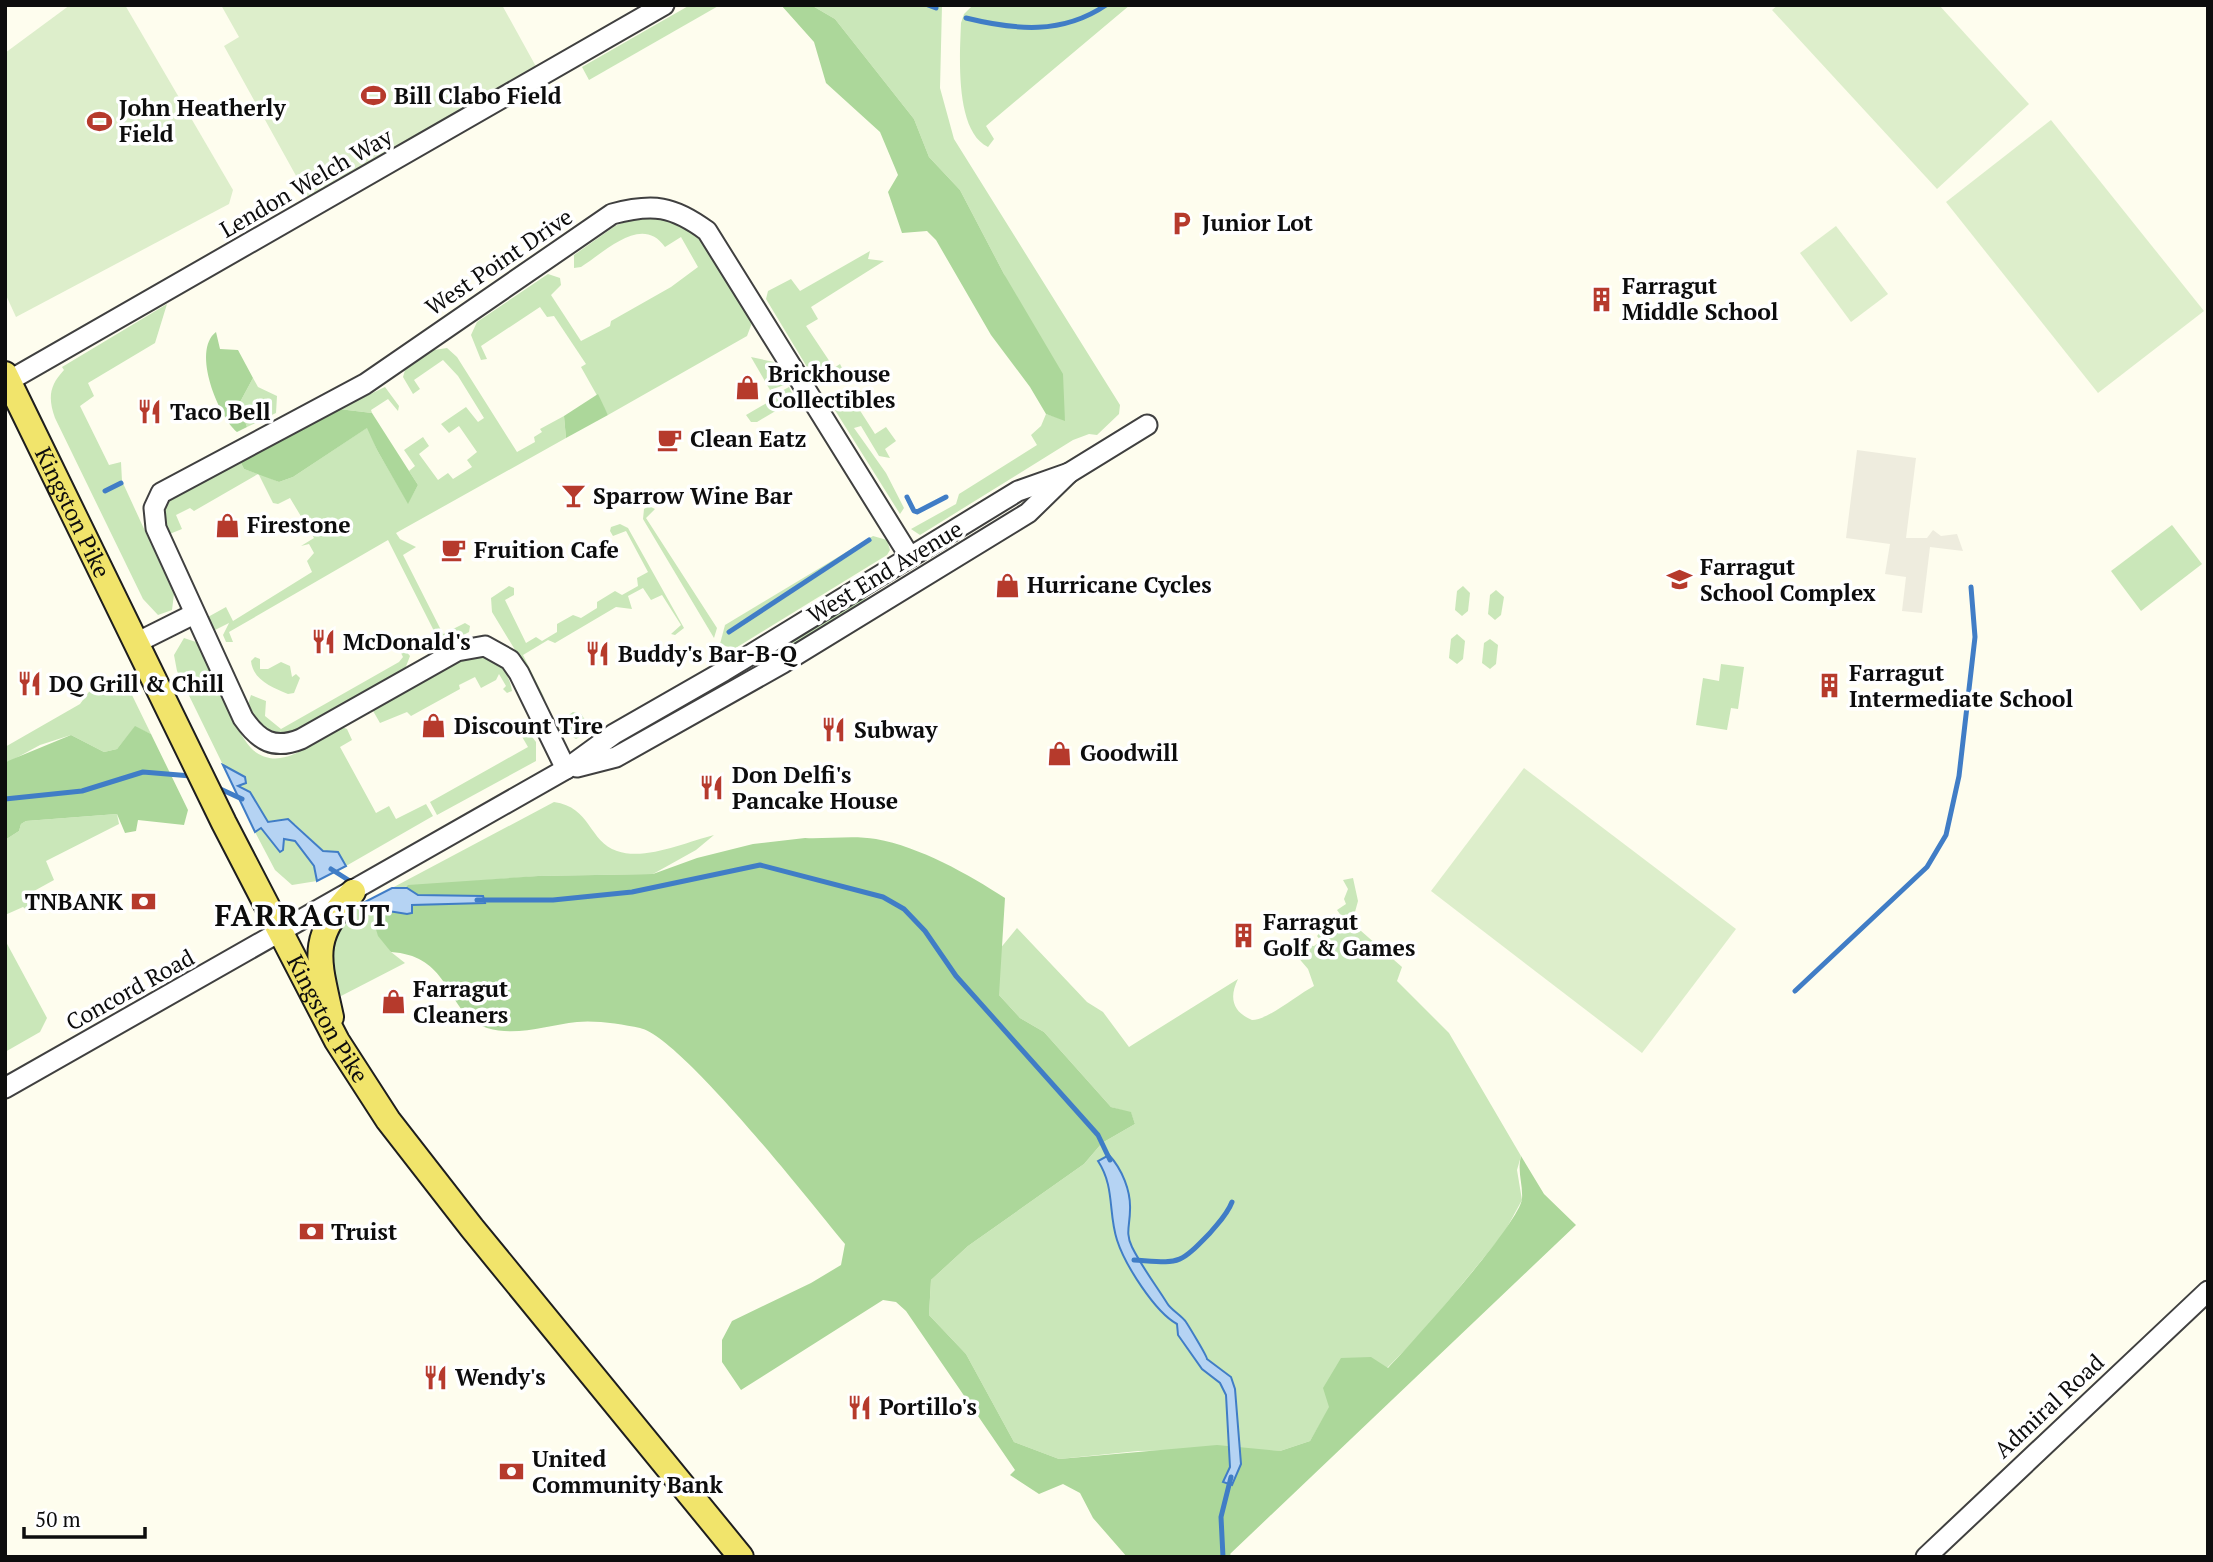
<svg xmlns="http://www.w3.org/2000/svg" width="2213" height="1562" viewBox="0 0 2213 1562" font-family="'PT Serif',serif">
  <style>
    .green { fill: #cae7b9 }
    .forest { fill: #acd79a }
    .pitch { fill: #ddeecb }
    .plaza { fill: #eeecde }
    .water { fill: #b5d3f3; stroke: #407dc6; stroke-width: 2 }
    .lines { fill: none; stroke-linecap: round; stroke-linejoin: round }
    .stream { stroke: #407dc6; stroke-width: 5 }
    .minor-casing { stroke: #404040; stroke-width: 23 }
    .major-casing { stroke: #1e1e1e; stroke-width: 28 }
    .minor { stroke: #fff; stroke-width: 19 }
    .major { stroke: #f1e46b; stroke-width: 24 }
    .labels { text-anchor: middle; stroke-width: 7; stroke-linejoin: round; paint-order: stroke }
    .poi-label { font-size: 23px; font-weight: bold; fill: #0d0d0d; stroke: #fff; text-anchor: start }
    .street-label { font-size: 23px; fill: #0d0d0d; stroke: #fff }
    .district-label { font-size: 30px; font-weight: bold; letter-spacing: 2px; fill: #0d0d0d; stroke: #fff }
  </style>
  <rect width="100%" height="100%" fill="#fefdee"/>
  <g class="green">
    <path d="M 690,5 L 720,5 L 589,80 L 582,67 Z"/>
    <path d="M 811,5 L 942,5 L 940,88 L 954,139 L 1120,405 L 1119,414 L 1097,435 L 1089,434 L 1073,440 L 920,535 L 911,529 L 956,504 L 959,494 L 1037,445 L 1031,435 L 1041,426 L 1046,414 L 1065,420 L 1004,274 L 960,190 L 929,157 L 914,119 L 835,19 Z"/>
    <path d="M 973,5 L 1130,5 L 986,126 L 994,139 L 988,147 C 954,131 960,53 961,23 L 964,14 Z"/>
    <path d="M 639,216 C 650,216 661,215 671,219 C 709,234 733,290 752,323 L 747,336 L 608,415 L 581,367 L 586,364 L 554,316 L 547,317 L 540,307 L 481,346 L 487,359 L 481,360 L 471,335 L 477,322 L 548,274 L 560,278 L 561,285 L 551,295 L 581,341 L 610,326 L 611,321 L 671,287 L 698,267 L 681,237 L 665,247 C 642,214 606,251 581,267 L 574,268 L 574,255 L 615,226 Z"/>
    <path d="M 870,251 L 868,259 L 884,261 L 811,307 L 818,319 L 806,326 L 834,368 L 840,364 L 842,368 L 822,379 L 810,372 L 766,299 L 768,291 L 791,279 L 800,291 Z"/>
    <path d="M 167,304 L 155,343 L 88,383 L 94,396 L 80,406 L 109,465 L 121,462 L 122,481 L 174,594 L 172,610 L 158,615 L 143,599 L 55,418 C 48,398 49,386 64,370 L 62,367 Z"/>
    <path d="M 447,348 L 457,357 L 517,452 L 535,442 L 534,437 L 542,432 L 540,429 L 564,416 L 566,438 L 396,533 L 400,539 L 416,547 L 403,555 L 443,634 L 465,623 L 470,626 L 469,632 L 432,652 L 425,649 L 434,631 L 388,540 L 229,632 L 233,642 L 226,642 L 223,635 L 229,623 L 213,631 L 208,617 L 226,607 L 233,621 L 312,572 L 307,561 L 314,553 L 309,544 L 301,546 L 314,538 L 290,498 L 278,504 L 273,503 L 258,473 L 279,482 L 293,477 L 368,427 L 377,450 L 408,503 L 418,485 L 409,471 L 415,466 L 404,450 L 423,437 L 429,446 L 419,454 L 438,480 L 448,473 L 453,479 L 472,467 L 467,460 L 477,452 L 459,426 L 449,433 L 441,424 L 466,407 L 478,422 L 484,418 L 458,376 L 443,360 L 414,380 L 420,389 L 413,394 L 403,377 L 405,370 L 434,350 Z"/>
    <path d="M 751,357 L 774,362 L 787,384 L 770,390 Z"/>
    <path d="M 253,378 L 258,387 L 277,396 L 276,413 L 247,427 L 239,404 Z"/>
    <path d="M 385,387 L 399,406 L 398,411 L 388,399 L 371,410 L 372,413 L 339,409 Z"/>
    <path d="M 789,387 L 792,393 L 789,403 L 757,422 L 751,422 L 746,415 L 777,397 L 776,394 Z"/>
    <path d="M 862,391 L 852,398 L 875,434 L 886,427 L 896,441 L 885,449 L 890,458 L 879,456 L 861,426 L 854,428 L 886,473 L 904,508 L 900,514 L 833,407 L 855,392 Z"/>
    <path d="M 240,461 L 244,469 L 258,474 L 194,511 L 190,508 L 176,515 L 182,529 L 167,535 L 161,512 L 173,496 Z"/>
    <path d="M 649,506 L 655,509 L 646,518 L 717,628 L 714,638 L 643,519 L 644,509 Z"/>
    <path d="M 620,524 L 628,528 L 684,628 L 675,635 L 671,634 L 681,625 L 662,595 L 651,600 L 643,588 L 628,596 L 632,609 L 616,607 L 555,643 L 548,640 L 523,655 L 546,701 L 492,612 L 491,598 L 509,586 L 514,588 L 514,595 L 505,600 L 526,643 L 536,637 L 542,641 L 557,632 L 557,624 L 573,615 L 581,618 L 597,608 L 597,602 L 615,591 L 622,595 L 638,586 L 637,578 L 648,572 L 626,531 L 613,536 L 610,531 L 611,527 Z"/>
    <path d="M 2172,525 L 2202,564 L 2141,611 L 2111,571 Z"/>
    <path d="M 873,536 L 887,540 L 890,550 L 887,555 L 734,649 L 720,644 L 725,625 Z"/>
    <path d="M 1463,586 L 1470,593 L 1468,611 L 1462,616 L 1455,610 L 1457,591 Z"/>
    <path d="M 1496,590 L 1504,597 L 1501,615 L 1495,620 L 1488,614 L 1490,595 Z"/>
    <path d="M 866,595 L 865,603 L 775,656 L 775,650 Z"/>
    <path d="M 1457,634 L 1465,641 L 1463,659 L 1457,664 L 1449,658 L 1451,639 Z"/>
    <path d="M 184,638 L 196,642 L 200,647 C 212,671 234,729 251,748 C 257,755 270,760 280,758 C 303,755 321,735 342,727 L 347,729 L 352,740 L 340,747 L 376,813 L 389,806 L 396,819 L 426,804 L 433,816 L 346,866 L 338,852 L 324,851 L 295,824 L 268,822 L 250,792 L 238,786 L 237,774 L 223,765 L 177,671 L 174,655 Z"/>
    <path d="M 1490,639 L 1498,645 L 1496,664 L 1490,669 L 1482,663 L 1484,643 Z"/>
    <path d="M 399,649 L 404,649 L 410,656 L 405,669 L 280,738 L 264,733 L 248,704 L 251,695 L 266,701 L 265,716 L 281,729 L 399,662 L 403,657 Z"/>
    <path d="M 471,654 C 493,653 509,670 512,691 L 507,693 L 503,689 L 506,686 L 499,674 L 496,680 L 481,688 L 475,677 L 459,685 L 460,689 L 411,716 L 407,712 L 380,723 L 372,709 Z"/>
    <path d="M 255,657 L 260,659 L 260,669 L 268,669 L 281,662 L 290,666 L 292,677 L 296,674 L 300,678 L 294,693 L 288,694 C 272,687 253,680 251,661 Z"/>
    <path d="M 1721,664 L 1744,667 L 1738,709 L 1731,708 L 1727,730 L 1696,725 L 1703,678 L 1719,681 Z"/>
    <path d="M 105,678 L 108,683 L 130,691 L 151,734 L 135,727 L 117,749 L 104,752 L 71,735 L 40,745 L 5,764 L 5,747 L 80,704 L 97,681 Z"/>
    <path d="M 573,712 L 581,714 L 592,730 L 576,739 L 560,729 L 559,722 Z"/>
    <path d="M 523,725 L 536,742 L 536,761 L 437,815 L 430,802 L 528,747 L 517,728 Z"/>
    <path d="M 554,802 C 591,807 589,842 617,851 C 645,861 686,842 714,835 L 696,850 L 653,874 L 538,876 L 392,888 Z"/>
    <path d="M 117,814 L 119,824 L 46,861 L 54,880 L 25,896 L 31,908 L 29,912 L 23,907 L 5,915 L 5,840 L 19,831 L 21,824 L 26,821 Z"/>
    <path d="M 257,828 L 261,828 L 278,850 L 283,848 L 284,839 L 295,841 L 314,866 L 317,881 L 292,885 L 275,870 L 255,832 Z"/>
    <path d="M 1353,878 L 1358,901 L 1352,923 L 1402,967 L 1397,981 L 1449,1033 L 1521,1156 L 1517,1170 L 1522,1200 L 1504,1233 L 1422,1333 L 1387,1368 L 1330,1407 L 1310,1441 L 1280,1451 L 1237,1449 L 1138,1451 L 1059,1459 L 1014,1442 L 966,1354 L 929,1315 L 931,1280 L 968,1246 L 1084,1164 L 1102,1143 L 1135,1124 L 1131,1113 L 1111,1107 L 1044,1032 L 1020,1018 L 999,995 L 999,950 L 1017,928 L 1087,1002 L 1103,1012 L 1129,1047 L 1238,979 C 1229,997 1232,1012 1252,1020 C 1268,1020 1297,995 1314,986 L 1308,969 L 1290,948 L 1290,944 L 1314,946 L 1321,941 L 1317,936 L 1327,924 L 1338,926 L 1345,921 L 1337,910 L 1346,904 L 1344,899 L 1348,889 L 1343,880 Z"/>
    <path d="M 357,906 L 385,912 L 374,923 L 391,952 L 405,963 L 341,996 C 321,948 324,944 357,906 Z"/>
    <path d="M 5,940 L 47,1018 L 40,1032 L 5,1052 Z"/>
  </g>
  <g class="forest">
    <path d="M 781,5 L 811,5 L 835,19 L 914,119 L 929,157 L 960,190 L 1004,274 L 1063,374 L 1065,421 L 1046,414 L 1030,387 L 991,335 L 936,240 L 927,231 L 902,233 L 888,192 L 898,175 L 880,132 L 826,83 L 814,42 Z"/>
    <path d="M 216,332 L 220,349 L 238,350 L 253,378 L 239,404 L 247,427 L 237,432 C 219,417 191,351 216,332 Z"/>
    <path d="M 598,394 L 608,415 L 566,438 L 564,416 Z"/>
    <path d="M 339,409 L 372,413 L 418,485 L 408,504 L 377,450 L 367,428 L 293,477 L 279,482 L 244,469 L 240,461 Z"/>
    <path d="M 135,726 L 151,734 L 188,810 L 184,825 L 138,820 L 136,831 L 125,833 L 117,814 L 26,821 L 21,824 L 19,831 L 5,840 L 5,764 L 8,761 L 71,735 L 104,752 L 117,749 Z"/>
    <path d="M 805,838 C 827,839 854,835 876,839 C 920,847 968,874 1005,898 L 999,995 L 1020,1018 L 1044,1032 L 1111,1107 L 1131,1112 L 1135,1124 L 1102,1143 L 1084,1164 L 968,1246 L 931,1280 L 929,1315 L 966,1354 L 1014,1442 L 1059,1459 L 1217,1445 L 1280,1451 L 1310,1441 L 1329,1407 L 1323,1388 L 1341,1358 L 1371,1357 L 1388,1368 C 1411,1344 1519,1224 1522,1199 C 1523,1183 1517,1172 1521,1156 L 1544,1194 L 1576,1225 L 1230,1554 L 1232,1557 L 1127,1557 L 1093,1518 L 1080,1493 L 1063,1484 L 1039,1494 L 1010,1475 L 1015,1470 L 906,1311 L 896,1302 L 883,1300 L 741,1390 L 722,1362 L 722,1340 L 732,1321 L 811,1283 L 841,1265 L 845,1244 C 812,1204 681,1037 640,1028 C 622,1024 595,1020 577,1022 C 547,1025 517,1037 487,1028 C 445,1015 454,956 391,952 L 378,936 L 374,923 L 408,885 L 538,876 L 653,874 L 697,858 L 753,844 Z"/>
  </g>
  <g class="pitch">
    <path d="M 70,5 L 125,5 L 233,190 L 229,204 L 16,317 L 5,293 L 5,53 Z"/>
    <path d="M 221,5 L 502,5 L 539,72 L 310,201 L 224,46 L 239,37 Z"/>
    <path d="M 1778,5 L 1939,5 L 2029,104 L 1937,189 L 1772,10 Z"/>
    <path d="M 2051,120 L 2204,311 L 2098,393 L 1946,202 Z"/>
    <path d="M 1836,226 L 1888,294 L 1851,322 L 1800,253 Z"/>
    <path d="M 1524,768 L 1736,929 L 1642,1053 L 1431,891 Z"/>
  </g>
  <path class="plaza" d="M 1857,450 L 1916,458 L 1906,538 L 1927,538 L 1933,530 L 1941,536 L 1957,534 L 1963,551 L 1930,547 L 1922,613 L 1902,611 L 1906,577 L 1885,574 L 1890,544 L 1846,538 Z"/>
  <g class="water">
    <path d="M 223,765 L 245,777 L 246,783 L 238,786 L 250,792 L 268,822 L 288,819 L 323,851 L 338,852 L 346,866 L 317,881 L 314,866 L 295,841 L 284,839 L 283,850 L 280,852 L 261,828 L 255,832 Z"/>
    <path d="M 392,888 L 407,888 L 418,895 L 483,896 L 485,903 L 412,905 L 412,913 L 407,914 L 357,906 Z"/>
    <path d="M 1109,1155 C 1122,1169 1131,1191 1130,1210 C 1130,1225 1125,1233 1132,1247 C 1142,1267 1155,1284 1167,1303 C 1171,1310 1181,1315 1186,1322 C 1188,1325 1207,1356 1207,1359 L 1231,1377 L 1235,1389 L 1241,1464 L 1232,1485 L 1223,1482 L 1230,1467 L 1226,1395 L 1220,1383 L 1202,1369 L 1178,1335 L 1177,1324 C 1155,1312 1125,1265 1117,1240 C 1108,1212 1115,1187 1098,1161 Z"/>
  </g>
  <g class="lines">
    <g class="stream">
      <path d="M 928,5 L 936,8"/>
      <path d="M 966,18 C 1015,30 1062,35 1106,5"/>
      <path d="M 105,491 L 121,483"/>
      <path d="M 907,497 L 914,511 L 917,512 L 946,497"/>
      <path d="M 729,632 L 869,540"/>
      <path d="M 216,787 L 242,799"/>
      <path d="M 5,799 L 82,791 L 143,772 L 191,776"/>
      <path d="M 331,869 L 353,883"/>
      <path d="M 477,900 L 553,900 L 632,892 L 760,865 L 883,897 L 904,909 L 925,931 L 956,976 L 1098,1135 L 1110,1160"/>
      <path d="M 1795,991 L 1927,867 L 1946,835 L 1959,776 L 1975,637 L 1971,587"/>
      <path d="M 1134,1260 C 1180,1263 1178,1266 1210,1233 C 1219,1222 1227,1215 1232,1202"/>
      <path d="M 1223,1557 L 1221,1517 L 1231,1477"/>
    </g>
    <defs>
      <g id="minor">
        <path d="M 5,383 L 664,5"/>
        <path d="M 136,643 L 194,614"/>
        <path d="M 577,767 L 616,757 L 783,663 L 1028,513 L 1069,473 L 1147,425"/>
        <path d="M 566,769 L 519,673 L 510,660 L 485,646 L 457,651 L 301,739 C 274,750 259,741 243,718 L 156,528 L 154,508 L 161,493 L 365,384 L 612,214 C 653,203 673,206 707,231 L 910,557"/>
        <path d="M 5,1088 L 566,769 L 614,734 L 724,671 L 1018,491 L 1069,473"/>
        <path d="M 1926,1557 L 2208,1291"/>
      </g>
      <g id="major">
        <path id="s1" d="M 5,374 L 224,823 L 337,1041 L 388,1120 L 472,1228 L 741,1557"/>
        <path d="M 331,1017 C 318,957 309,939 353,892"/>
      </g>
    </defs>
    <use href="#minor" class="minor-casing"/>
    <use href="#major" class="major-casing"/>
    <use href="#minor" class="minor"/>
    <use href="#major" class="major"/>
  </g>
  <defs>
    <symbol id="stadium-bare" viewBox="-9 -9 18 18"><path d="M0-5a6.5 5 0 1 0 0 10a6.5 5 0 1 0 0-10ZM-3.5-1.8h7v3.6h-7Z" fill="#b63a2c" stroke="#fff" stroke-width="2.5" paint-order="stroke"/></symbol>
    <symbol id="parking-bare" viewBox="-9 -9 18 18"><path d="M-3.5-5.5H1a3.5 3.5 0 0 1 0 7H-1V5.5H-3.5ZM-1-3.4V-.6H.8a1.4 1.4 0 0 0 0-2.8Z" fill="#b63a2c" stroke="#fff" stroke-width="2.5" paint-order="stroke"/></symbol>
    <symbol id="building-bare" viewBox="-9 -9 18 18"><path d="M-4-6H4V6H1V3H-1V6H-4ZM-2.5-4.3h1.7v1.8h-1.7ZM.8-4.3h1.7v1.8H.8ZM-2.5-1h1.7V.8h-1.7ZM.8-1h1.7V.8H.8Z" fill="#b63a2c" stroke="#fff" stroke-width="2.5" paint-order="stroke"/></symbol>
    <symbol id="shop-bare" viewBox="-9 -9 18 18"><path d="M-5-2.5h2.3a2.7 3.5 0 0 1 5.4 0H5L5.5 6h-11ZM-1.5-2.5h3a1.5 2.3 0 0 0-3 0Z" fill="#b63a2c" stroke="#fff" stroke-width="2.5" paint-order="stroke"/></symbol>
    <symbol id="restaurant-bare" viewBox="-9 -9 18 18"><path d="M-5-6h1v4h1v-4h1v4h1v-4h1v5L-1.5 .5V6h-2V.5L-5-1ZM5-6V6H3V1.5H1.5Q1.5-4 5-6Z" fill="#b63a2c" stroke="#fff" stroke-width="2.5" paint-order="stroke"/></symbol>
    <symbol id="cafe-bare" viewBox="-9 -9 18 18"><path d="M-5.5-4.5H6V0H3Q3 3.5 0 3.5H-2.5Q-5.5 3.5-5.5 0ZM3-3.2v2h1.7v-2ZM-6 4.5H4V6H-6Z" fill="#b63a2c" stroke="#fff" stroke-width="2.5" paint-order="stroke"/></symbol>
    <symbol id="bar-bare" viewBox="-9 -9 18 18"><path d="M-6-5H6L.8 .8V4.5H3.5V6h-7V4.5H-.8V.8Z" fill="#b63a2c" stroke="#fff" stroke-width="2.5" paint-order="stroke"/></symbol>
    <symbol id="school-bare" viewBox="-9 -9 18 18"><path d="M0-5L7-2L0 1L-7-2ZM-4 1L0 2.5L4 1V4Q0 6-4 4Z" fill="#b63a2c" stroke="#fff" stroke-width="2.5" paint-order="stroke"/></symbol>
    <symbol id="bank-bare" viewBox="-9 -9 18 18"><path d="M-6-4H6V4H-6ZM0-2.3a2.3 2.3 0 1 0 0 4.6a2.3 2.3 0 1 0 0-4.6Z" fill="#b63a2c" stroke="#fff" stroke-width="2.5" paint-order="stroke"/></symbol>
  </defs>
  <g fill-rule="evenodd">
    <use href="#stadium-bare" x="356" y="78" width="35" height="35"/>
    <use href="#stadium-bare" x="82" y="104" width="35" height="35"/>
    <use href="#parking-bare" x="1164" y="206" width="35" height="35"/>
    <use href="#building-bare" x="1584" y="282" width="35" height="35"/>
    <use href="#shop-bare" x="730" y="370" width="35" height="35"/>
    <use href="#restaurant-bare" x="132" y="394" width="35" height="35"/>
    <use href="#cafe-bare" x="652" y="422" width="35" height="35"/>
    <use href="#bar-bare" x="556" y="478" width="35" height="35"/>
    <use href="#shop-bare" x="210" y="508" width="35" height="35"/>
    <use href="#cafe-bare" x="436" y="532" width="35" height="35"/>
    <use href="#school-bare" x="1662" y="562" width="35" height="35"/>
    <use href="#shop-bare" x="990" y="568" width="35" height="35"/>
    <use href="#restaurant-bare" x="306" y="624" width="35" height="35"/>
    <use href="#restaurant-bare" x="580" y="636" width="35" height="35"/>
    <use href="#restaurant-bare" x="12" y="666" width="35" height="35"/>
    <use href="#building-bare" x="1812" y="668" width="35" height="35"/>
    <use href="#shop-bare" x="416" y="708" width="35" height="35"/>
    <use href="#restaurant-bare" x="816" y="712" width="35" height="35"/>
    <use href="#shop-bare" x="1042" y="736" width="35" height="35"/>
    <use href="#restaurant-bare" x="694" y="770" width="35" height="35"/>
    <use href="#bank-bare" x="126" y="884" width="35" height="35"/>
    <use href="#building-bare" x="1226" y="918" width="35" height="35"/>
    <use href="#shop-bare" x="376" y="984" width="35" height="35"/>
    <use href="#bank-bare" x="294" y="1214" width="35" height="35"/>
    <use href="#restaurant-bare" x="418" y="1360" width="35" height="35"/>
    <use href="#restaurant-bare" x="842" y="1390" width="35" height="35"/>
    <use href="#bank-bare" x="494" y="1454" width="35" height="35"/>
  </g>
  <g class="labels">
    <g class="poi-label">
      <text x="394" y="104">Bill Clabo Field</text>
      <text x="119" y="116">John Heatherly<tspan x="119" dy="26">Field</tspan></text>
      <text x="1202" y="231">Junior Lot</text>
      <text x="1622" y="294">Farragut<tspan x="1622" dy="26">Middle School</tspan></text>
      <text x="768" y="382">Brickhouse<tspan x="768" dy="26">Collectibles</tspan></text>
      <text x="170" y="420">Taco Bell</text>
      <text x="690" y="447">Clean Eatz</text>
      <text x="593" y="504">Sparrow Wine Bar</text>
      <text x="247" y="533">Firestone</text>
      <text x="474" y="558">Fruition Cafe</text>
      <text x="1700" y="575">Farragut<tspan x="1700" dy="26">School Complex</tspan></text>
      <text x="1027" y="593">Hurricane Cycles</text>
      <text x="343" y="650">McDonald's</text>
      <text x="618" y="662">Buddy's Bar-B-Q</text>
      <text x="1849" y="681">Farragut<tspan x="1849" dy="26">Intermediate School</tspan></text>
      <text x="49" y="692">DQ Grill &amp; Chill</text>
      <text x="454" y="734">Discount Tire</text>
      <text x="854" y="738">Subway</text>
      <text x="1080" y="761">Goodwill</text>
      <text x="732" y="783">Don Delfi's<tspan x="732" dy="26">Pancake House</tspan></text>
      <text x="123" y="910" text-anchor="end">TNBANK</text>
      <text x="1263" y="930">Farragut<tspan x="1263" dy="26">Golf &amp; Games</tspan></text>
      <text x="413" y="997">Farragut<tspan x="413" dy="26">Cleaners</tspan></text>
      <text x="331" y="1240">Truist</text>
      <text x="455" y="1385">Wendy's</text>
      <text x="879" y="1415">Portillo's</text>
      <text x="532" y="1467">United<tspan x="532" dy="26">Community Bank</tspan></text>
    </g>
    <g class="street-label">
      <text transform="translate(306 183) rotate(-30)" y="8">Lendon Welch Way</text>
      <text transform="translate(499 262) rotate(-34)" y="8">West Point Drive</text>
      <text dy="8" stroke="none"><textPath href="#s1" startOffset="154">Kingston Pike</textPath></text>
      <text transform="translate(885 572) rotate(-31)" y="8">West End Avenue</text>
      <text transform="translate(130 990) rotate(-29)" y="8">Concord Road</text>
      <text dy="8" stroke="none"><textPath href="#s1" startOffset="721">Kingston Pike</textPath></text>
      <text transform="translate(2049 1406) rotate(-43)" y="8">Admiral Road</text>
    </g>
    <g class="district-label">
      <text x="303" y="926">FARRAGUT</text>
    </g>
  </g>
  <rect width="2213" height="1562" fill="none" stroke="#0d0d0d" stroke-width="14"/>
  <path d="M24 1527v10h121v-10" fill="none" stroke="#0d0d0d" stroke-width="3.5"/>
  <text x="35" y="1527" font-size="21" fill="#0d0d0d" stroke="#ffffff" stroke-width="5" paint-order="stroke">50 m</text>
</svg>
